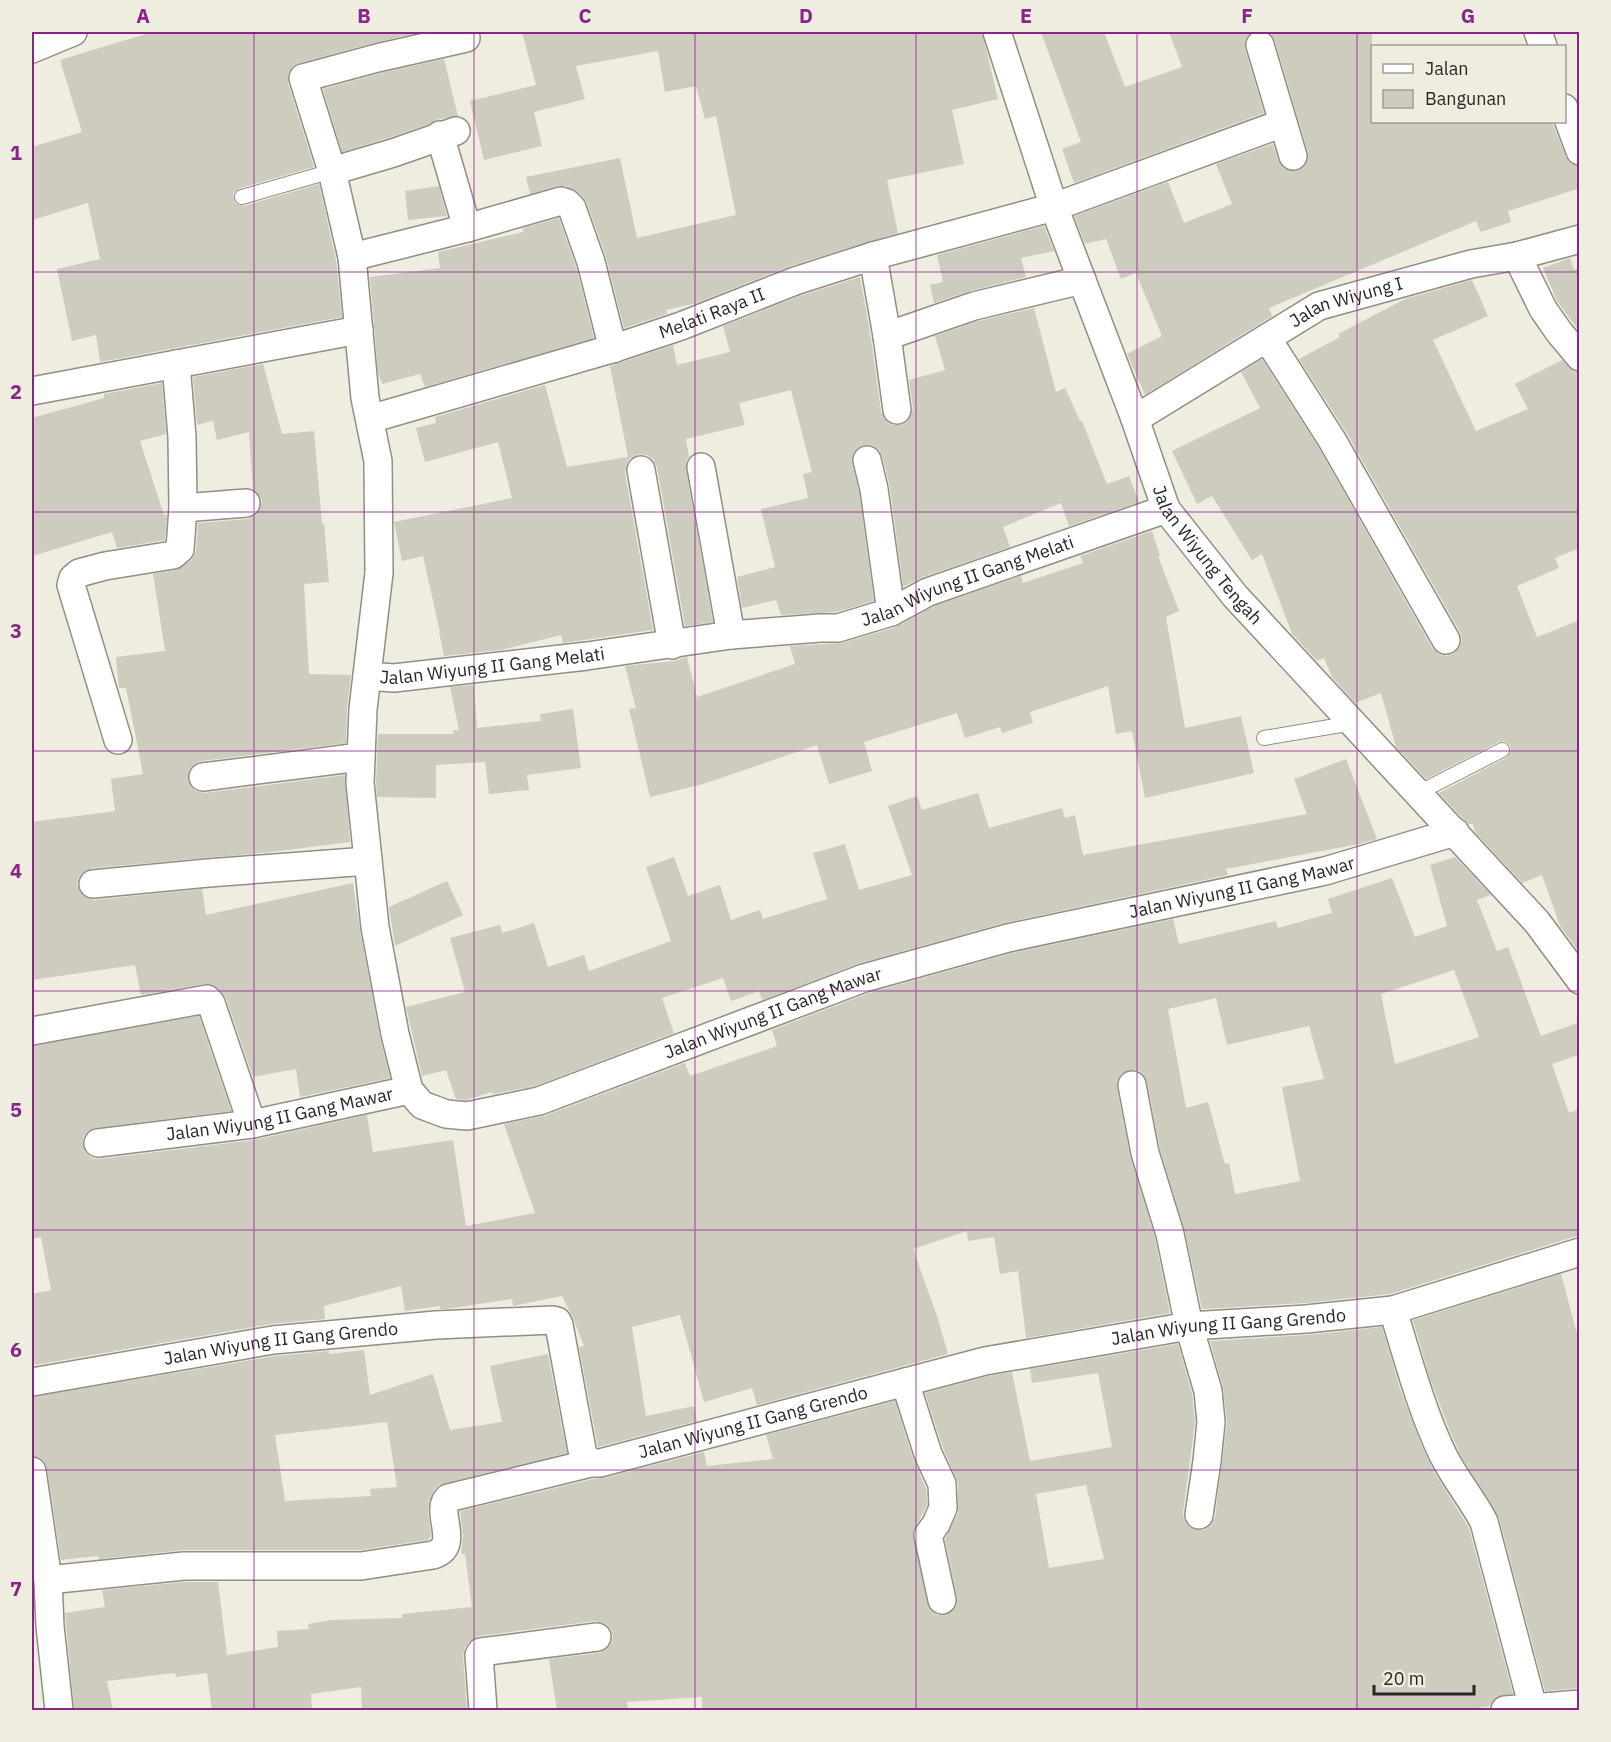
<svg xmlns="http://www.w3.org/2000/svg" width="1611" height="1742" viewBox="0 0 1611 1742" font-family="'IBM Plex Sans',sans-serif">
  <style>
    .building { fill: #cecbbf; fill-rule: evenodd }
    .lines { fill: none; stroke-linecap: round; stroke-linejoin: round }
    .service-casing { stroke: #918e83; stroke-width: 16 }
    .minor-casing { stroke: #918e83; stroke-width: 30 }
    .service { stroke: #fff; stroke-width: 14 }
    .minor { stroke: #fff; stroke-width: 27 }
    .grid { fill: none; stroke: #8a248a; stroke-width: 1.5; stroke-opacity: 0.55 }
    .labels { text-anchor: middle; stroke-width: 5; stroke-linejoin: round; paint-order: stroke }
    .street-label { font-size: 18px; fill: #292824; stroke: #efece0 }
    .neatline { fill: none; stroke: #8a248a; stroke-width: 2 }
    .grid-label { font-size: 20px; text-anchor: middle; font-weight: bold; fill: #8a248a }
  </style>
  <rect width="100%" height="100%" fill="#efece0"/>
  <g class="building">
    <path d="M 152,32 L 423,32 L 373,43 L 299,63 L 292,67 L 288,74 L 288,83 L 314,167 L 240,188 L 233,194 L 235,203 L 244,206 L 319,184 L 336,260 L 342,317 L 100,362 L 96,335 L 72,341 L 57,269 L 100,259 L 88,203 L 32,220 L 32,147 L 82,132 L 60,60 Z"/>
    <path d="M 522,32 L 982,32 L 998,99 L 952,110 L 964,164 L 887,180 L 898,233 L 790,266 L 697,303 L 666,310 L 667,314 L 624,328 L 606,257 L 587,203 L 583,197 L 578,192 L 565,186 L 557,186 L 530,194 L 526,177 L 620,158 L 637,238 L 736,215 L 716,116 L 705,119 L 696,86 L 665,92 L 658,51 L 576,66 L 585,99 L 534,112 L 542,146 L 484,160 L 470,101 L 536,85 Z"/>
    <path d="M 1041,32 L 1104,32 L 1125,87 L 1182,67 L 1169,32 L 1253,32 L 1248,35 L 1245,41 L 1245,49 L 1264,113 L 1074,183 L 1062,149 L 1081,142 Z"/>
    <path d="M 1267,32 L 1372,32 L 1372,122 L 1552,122 L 1566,157 L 1570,163 L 1580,166 L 1580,188 L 1508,211 L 1511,222 L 1481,232 L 1476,221 L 1269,308 L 1272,316 L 1145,395 L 1127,354 L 1162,336 L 1136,273 L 1121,279 L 1106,239 L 1085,244 L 1074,216 L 1168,182 L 1184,223 L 1232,204 L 1216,164 L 1273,144 L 1278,160 L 1283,168 L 1289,171 L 1297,171 L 1304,167 L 1308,160 L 1308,152 L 1275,41 L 1271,34 Z"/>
    <path d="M 444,59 L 458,116 L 435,120 L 429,124 L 388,138 L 342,152 L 323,89 L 381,73 Z"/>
    <path d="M 439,186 L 447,216 L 408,220 L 405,191 Z"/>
    <path d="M 559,218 L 576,267 L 594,338 L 425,387 L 420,374 L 382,384 L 378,373 L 370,277 L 440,268 L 438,252 L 523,232 L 523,228 Z"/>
    <path d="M 1044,226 L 1054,251 L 1021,258 L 1026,277 L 970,291 L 934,303 L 930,285 L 943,282 L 937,255 Z"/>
    <path d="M 1570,258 L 1574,270 L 1580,268 L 1580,332 L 1557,301 L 1543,268 Z"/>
    <path d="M 860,277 L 871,338 L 881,412 L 885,420 L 892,425 L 900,425 L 906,423 L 911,416 L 913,408 L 909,380 L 945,370 L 935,336 L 978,321 L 1034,308 L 1056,392 L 1065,388 L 1080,421 L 1082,421 L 1107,484 L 1129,476 L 1139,502 L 1069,526 L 1061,503 L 1003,527 L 1010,547 L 923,577 L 903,587 L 890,487 L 882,456 L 879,450 L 872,445 L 863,445 L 856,449 L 852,456 L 852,463 L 859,492 L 874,601 L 836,612 L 781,615 L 776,600 L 742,608 L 737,577 L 775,567 L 761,509 L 808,498 L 803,474 L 812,472 L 791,390 L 739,403 L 745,425 L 686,439 L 689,457 L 686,462 L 686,470 L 713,622 L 685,626 L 657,467 L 653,459 L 647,455 L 639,454 L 630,458 L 626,465 L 625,473 L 653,630 L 563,643 L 561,635 L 501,650 L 444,656 L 439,632 L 440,632 L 423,556 L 402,561 L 394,522 L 512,498 L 498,442 L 425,462 L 416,428 L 436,423 L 435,417 L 545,385 L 567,467 L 628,457 L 610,366 L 673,345 L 677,365 L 730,352 L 723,326 L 800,296 Z"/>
    <path d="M 1472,280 L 1488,316 L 1433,340 L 1476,431 L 1528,409 L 1515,384 L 1562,360 L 1574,372 L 1580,372 L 1580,548 L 1555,558 L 1559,568 L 1517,586 L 1537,637 L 1580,620 L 1580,953 L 1560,926 L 1542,875 L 1522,883 L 1475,832 L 1473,824 L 1468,824 L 1439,793 L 1506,758 L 1511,751 L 1510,745 L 1503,741 L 1498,742 L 1426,779 L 1396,747 L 1381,693 L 1355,703 L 1332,677 L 1324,658 L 1317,661 L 1292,634 L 1262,554 L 1252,560 L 1212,496 L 1197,504 L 1172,451 L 1260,408 L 1241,372 L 1262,359 L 1319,448 L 1432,648 L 1439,654 L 1446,656 L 1453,654 L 1460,647 L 1462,640 L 1460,632 L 1346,432 L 1299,359 L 1340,337 L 1338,334 L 1405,299 Z"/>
    <path d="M 263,364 L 282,434 L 314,431 L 322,524 L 324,523 L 329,582 L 304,584 L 309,674 L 351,675 L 347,708 L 346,743 L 201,761 L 194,764 L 189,770 L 188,780 L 191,787 L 196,791 L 205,793 L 345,775 L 350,842 L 272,852 L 92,868 L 83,872 L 78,878 L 77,885 L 81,894 L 87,898 L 94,900 L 202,889 L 206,915 L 353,883 L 360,930 L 380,1037 L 390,1078 L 300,1097 L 296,1069 L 253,1077 L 226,998 L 222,992 L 212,984 L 204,984 L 141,995 L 135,965 L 32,980 L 32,822 L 115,811 L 111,779 L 143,774 L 126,688 L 119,688 L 116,657 L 165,651 L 153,574 L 176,570 L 191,561 L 196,551 L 198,523 L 248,519 L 255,516 L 260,509 L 262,501 L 259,495 L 253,489 L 249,432 L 217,440 L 213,421 L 197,425 L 193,377 Z"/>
    <path d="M 162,383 L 166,434 L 140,441 L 164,515 L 167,515 L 165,540 L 117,548 L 112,532 L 32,556 L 32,418 L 104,398 L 104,394 Z"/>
    <path d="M 1152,531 L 1160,555 L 1158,556 L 1179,611 L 1166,617 L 1185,728 L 1241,716 L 1254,773 L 1145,798 L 1132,731 L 1116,734 L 1108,686 L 1030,712 L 1033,723 L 1002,733 L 1000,727 L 965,738 L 957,713 L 864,742 L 872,771 L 829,784 L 817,745 L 703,784 L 650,797 L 629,709 L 636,708 L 625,666 L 674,661 L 687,657 L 697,697 L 795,664 L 790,646 L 842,643 L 896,627 L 934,606 L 1021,576 L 1023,583 L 1083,563 L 1080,556 Z"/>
    <path d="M 474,685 L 477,728 L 541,721 L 540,714 L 573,709 L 581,768 L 527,775 L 529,790 L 489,794 L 485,762 L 436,765 L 436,798 L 377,797 L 376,783 L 378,734 L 454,734 L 453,730 L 459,730 L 450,687 Z"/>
    <path d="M 1346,759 L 1377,839 L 1359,844 L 1226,869 L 1228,875 L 1004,923 L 860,963 L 762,1000 L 759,991 L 731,1001 L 723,978 L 662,998 L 674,1033 L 535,1086 L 493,1094 L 492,1092 L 466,1100 L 456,1099 L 446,1070 L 422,1076 L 406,1007 L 465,992 L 450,938 L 500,925 L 502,933 L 534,923 L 548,967 L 584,955 L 589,971 L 671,941 L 646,867 L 674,857 L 688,896 L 720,885 L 731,920 L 760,910 L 763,919 L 827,899 L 813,853 L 845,844 L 859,890 L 912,875 L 888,806 L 917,796 L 922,810 L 978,793 L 989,828 L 1062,808 L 1065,818 L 1075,815 L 1083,855 L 1307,814 L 1294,779 Z"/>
    <path d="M 1455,857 L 1491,895 L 1477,900 L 1497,951 L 1508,947 L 1541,1036 L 1580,1022 L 1580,1054 L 1552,1064 L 1569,1113 L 1580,1109 L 1580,1235 L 1390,1294 L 1305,1303 L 1202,1309 L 1185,1231 L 1160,1149 L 1147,1082 L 1143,1074 L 1138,1070 L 1130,1070 L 1121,1074 L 1117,1080 L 1117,1088 L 1130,1156 L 1155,1238 L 1170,1313 L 1026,1338 L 1018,1271 L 1000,1274 L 994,1237 L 968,1241 L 967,1231 L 913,1249 L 937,1316 L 948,1354 L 757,1405 L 752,1388 L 704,1402 L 680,1315 L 632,1327 L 646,1416 L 694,1406 L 697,1421 L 598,1447 L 579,1347 L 584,1346 L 573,1318 L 562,1296 L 513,1306 L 512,1299 L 447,1309 L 440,1309 L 440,1306 L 405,1311 L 401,1286 L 324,1306 L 325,1319 L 270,1324 L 35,1365 L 32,1347 L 32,1294 L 51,1290 L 41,1237 L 32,1239 L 32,1046 L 199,1016 L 231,1111 L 96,1128 L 88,1131 L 83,1137 L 83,1145 L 86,1153 L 92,1158 L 100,1159 L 254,1140 L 367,1115 L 373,1152 L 453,1140 L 466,1226 L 535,1213 L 504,1124 L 544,1116 L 685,1063 L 690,1076 L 777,1046 L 772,1030 L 869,993 L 1012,953 L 1173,919 L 1179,944 L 1276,921 L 1278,928 L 1332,913 L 1328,899 L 1392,878 L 1415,937 L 1447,926 L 1430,865 ZM 1454,970 L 1479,1037 L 1395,1064 L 1381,994 ZM 1216,998 L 1227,1045 L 1309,1026 L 1324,1079 L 1282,1087 L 1300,1181 L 1235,1194 L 1229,1163 L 1225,1164 L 1208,1102 L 1186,1108 L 1168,1009 Z"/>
    <path d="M 447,881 L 463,915 L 395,946 L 389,907 Z"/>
    <path d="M 1561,1274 L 1580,1345 L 1580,1688 L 1545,1691 L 1499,1518 L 1461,1456 L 1450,1431 L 1430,1379 L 1413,1320 Z"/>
    <path d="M 1382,1327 L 1400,1389 L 1421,1444 L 1434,1472 L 1469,1528 L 1513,1694 L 1497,1697 L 1490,1706 L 1464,1710 L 702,1710 L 702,1697 L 627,1702 L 628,1710 L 557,1710 L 549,1659 L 599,1653 L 607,1649 L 612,1642 L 613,1636 L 610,1628 L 604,1623 L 595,1621 L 479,1636 L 472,1639 L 465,1647 L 463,1656 L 467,1710 L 362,1710 L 361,1687 L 311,1694 L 312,1710 L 212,1710 L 207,1673 L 176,1677 L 175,1673 L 107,1681 L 113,1710 L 74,1710 L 65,1613 L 105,1607 L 102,1590 L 185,1582 L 218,1582 L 227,1655 L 278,1647 L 277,1631 L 309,1629 L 308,1624 L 331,1620 L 402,1618 L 402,1614 L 472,1607 L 465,1554 L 461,1554 L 463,1536 L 460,1511 L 593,1479 L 604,1478 L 704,1452 L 707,1466 L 773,1459 L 766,1435 L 895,1401 L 913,1459 L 926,1488 L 927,1505 L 913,1532 L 927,1603 L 930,1610 L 937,1615 L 946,1615 L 953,1611 L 957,1604 L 957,1597 L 945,1539 L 958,1514 L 958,1483 L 943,1448 L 925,1393 L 988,1376 L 1012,1372 L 1030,1461 L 1112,1447 L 1098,1373 L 1032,1383 L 1030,1369 L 1178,1344 L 1192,1394 L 1195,1422 L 1183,1513 L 1184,1520 L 1190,1528 L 1196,1530 L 1204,1530 L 1211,1525 L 1215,1517 L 1227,1423 L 1223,1387 L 1210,1341 L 1308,1335 ZM 1086,1485 L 1104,1559 L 1049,1568 L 1036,1494 Z"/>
    <path d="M 364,1350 L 370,1395 L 433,1374 L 450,1430 L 502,1422 L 490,1366 L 548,1354 L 567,1453 L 439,1485 L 434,1490 L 429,1502 L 428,1513 L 431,1536 L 428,1540 L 360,1550 L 184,1550 L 99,1559 L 98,1556 L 61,1560 L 47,1468 L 44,1461 L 38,1457 L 32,1456 L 32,1397 L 275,1356 L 329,1351 L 329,1354 ZM 387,1422 L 397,1487 L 370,1489 L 371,1496 L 285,1501 L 275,1435 Z"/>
  </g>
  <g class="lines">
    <defs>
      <g id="service">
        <path d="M 242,197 L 332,171"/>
        <path d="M 1264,738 L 1353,723"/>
        <path d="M 1418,793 L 1502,750"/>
      </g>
      <g id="minor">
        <path id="s1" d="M 997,32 L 1054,207 L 1135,419 L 1166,509 L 1235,596 L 1537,922 L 1580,980"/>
        <path d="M 1538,32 L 1543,46"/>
        <path d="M 1260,45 L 1293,156"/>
        <path d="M 32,49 L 73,32"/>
        <path d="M 1564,108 L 1580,151"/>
        <path d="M 440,135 L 467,228"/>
        <path d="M 332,171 L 393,153 L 456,131"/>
        <path d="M 873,256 L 887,336 L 897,410"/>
        <path d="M 1517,256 L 1543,309 L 1559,332 L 1580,357"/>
        <path d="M 352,257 L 467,228 L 561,201 L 567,203 L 572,208 L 591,262 L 613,349"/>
        <path d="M 887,336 L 974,306 L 1082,280"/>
        <path d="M 1267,338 L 1332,440 L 1446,640"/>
        <path d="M 32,391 L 359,330"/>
        <path id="s2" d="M 370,419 L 618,347 L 681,326 L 795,281 L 873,256 L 1054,207 L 1283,123"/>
        <path id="s3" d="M 1135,419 L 1319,306 L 1471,264 L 1517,256 L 1580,239"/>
        <path d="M 867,460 L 874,489 L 891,612"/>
        <path d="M 701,467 L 731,635"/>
        <path d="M 641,470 L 672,645"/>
        <path d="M 183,508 L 246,503"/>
        <path id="s4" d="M 367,676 L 394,678 L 587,656 L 731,635 L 820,628 L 838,628 L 891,612 L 928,592 L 1166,509"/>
        <path d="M 118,740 L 71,585 L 73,578 L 79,573 L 105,566 L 173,555 L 180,549 L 183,508 L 182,437 L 176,364"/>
        <path d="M 203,777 L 360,757"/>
        <path d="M 93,884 L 208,873 L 368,861"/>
        <path d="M 32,1031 L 207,999 L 211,1003 L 252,1124"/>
        <path d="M 1132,1085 L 1145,1153 L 1170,1234 L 1189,1326 L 1208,1391 L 1211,1422 L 1207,1461 L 1199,1515"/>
        <path d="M 409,1090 L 395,1034 L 375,927 L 360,783 L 363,709 L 379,573 L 378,461 L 365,398 L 352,257 L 332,171 L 303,78 L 377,58 L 466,38"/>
        <path id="s5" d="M 98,1143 L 252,1124 L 409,1090 L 422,1105 L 446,1114 L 467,1116 L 539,1101 L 864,978 L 1008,938 L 1325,871 L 1455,832"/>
        <path d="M 1393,1310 C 1408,1359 1421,1409 1443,1455 C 1455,1479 1472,1499 1484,1522 L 1533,1708"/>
        <path id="s6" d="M 32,1382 L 273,1340 L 436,1325 L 553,1320 L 557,1321 L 559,1325 L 583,1455 L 591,1463"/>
        <path d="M 905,1382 L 928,1454 L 942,1484 L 943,1508 L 936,1524 L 928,1535 L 942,1600"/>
        <path d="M 32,1471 L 48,1580 L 50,1626 L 59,1710"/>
        <path id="s7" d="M 48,1580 L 184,1566 L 361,1566 L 433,1555 C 462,1546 434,1512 448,1498 L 591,1463 L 600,1463 L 985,1361 L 1189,1326 L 1306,1319 L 1393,1310 L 1580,1252"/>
        <path d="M 483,1710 L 479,1655 L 481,1652 L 597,1637"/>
        <path d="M 1505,1710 L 1580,1704"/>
      </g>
    </defs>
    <use href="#service" class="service-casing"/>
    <use href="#minor" class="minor-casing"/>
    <use href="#service" class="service"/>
    <use href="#minor" class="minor"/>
  </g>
  <path class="grid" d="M 254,32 L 254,1710M 474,32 L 474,1710M 695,32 L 695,1710M 916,32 L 916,1710M 1137,32 L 1137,1710M 1357,32 L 1357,1710M 32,272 L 1580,272M 32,512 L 1580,512M 32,751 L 1580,751M 32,991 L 1580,991M 32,1230 L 1580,1230M 32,1470 L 1580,1470"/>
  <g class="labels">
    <g class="street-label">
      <text dy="6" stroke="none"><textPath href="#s3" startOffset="243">Jalan Wiyung I</textPath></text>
      <text dy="6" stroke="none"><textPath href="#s2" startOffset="358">Melati Raya II</textPath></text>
      <text dy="6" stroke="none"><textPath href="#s1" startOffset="567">Jalan Wiyung Tengah</textPath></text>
      <text dy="6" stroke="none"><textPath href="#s4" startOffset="612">Jalan Wiyung II Gang Melati</textPath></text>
      <text dy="6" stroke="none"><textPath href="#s4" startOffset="126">Jalan Wiyung II Gang Melati</textPath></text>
      <text dy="6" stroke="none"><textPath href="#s5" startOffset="1192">Jalan Wiyung II Gang Mawar</textPath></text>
      <text dy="6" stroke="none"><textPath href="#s5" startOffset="706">Jalan Wiyung II Gang Mawar</textPath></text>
      <text dy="6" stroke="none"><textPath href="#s5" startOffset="184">Jalan Wiyung II Gang Mawar</textPath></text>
      <text dy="6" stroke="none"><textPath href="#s7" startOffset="1252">Jalan Wiyung II Gang Grendo</textPath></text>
      <text dy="6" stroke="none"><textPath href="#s6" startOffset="252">Jalan Wiyung II Gang Grendo</textPath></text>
      <text dy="6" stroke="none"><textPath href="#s7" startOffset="766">Jalan Wiyung II Gang Grendo</textPath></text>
    </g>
  </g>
  <rect width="1611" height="1742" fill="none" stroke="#efece0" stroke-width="66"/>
  <rect x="1371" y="45" width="195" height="78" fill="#efece0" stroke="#a09e95" stroke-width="1.5"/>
  <rect x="1383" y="64" width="30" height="9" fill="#ffffff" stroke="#a09e95" stroke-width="1.5"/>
  <text x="1425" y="75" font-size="18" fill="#292824">Jalan</text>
  <rect x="1383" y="90" width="30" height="18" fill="#cecbbf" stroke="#a09e95" stroke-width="1.5"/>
  <text x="1425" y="105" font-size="18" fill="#292824">Bangunan</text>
  <path d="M1374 1685v9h100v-9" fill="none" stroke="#292824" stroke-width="3"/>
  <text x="1383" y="1685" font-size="18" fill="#292824" stroke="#efece0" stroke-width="4.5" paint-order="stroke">20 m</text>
  <rect x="33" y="33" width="1545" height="1676" class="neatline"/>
  <g class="grid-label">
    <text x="143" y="23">A</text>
    <text x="364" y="23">B</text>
    <text x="585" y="23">C</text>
    <text x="806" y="23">D</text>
    <text x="1026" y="23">E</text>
    <text x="1247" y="23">F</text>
    <text x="1468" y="23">G</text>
    <text x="16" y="160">1</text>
    <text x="16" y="399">2</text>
    <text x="16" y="638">3</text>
    <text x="16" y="878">4</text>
    <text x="16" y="1117">5</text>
    <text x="16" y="1357">6</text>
    <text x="16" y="1596">7</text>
  </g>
</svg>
